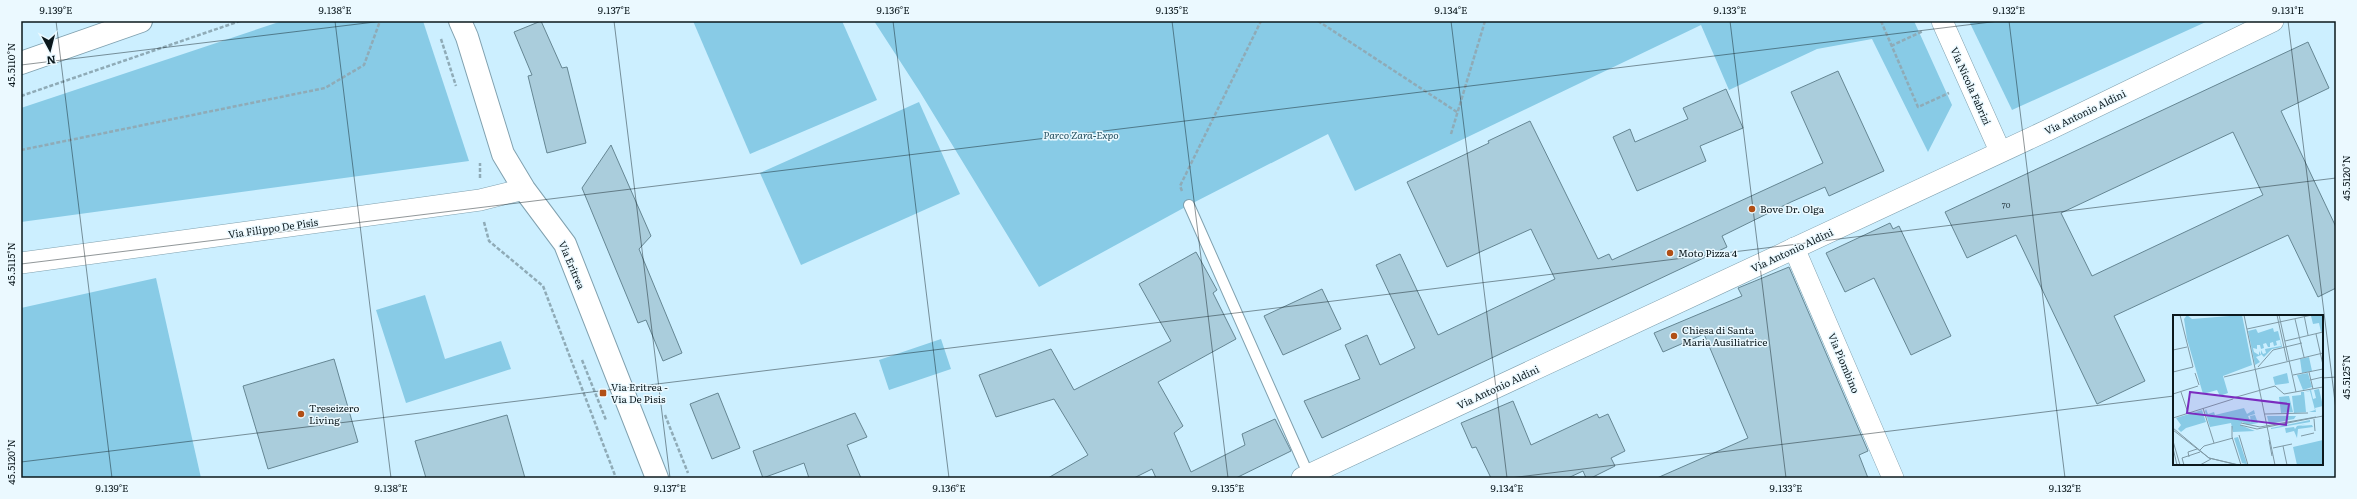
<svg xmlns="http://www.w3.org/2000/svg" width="2357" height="499" viewBox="0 0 2357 499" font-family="Literata,serif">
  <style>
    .green { fill: #88cbe6 }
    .building { fill: #aacddc; stroke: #658693; fill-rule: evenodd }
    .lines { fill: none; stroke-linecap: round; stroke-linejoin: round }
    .service-casing { stroke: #80a1af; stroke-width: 12 }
    .minor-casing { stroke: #80a1af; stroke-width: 22 }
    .tertiary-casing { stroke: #80a1af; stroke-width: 24 }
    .path { stroke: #8fabb7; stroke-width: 2.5; stroke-dasharray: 4 2; stroke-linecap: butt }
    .service { stroke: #fff; stroke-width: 10 }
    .minor { stroke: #fff; stroke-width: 21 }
    .tertiary { stroke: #fff; stroke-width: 22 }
    .ticks { fill: none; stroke: #0b181d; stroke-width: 1; stroke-opacity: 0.45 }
    .poi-dot { fill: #b14f16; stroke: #ebf9ff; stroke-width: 1.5 }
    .labels { text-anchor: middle; stroke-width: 3; stroke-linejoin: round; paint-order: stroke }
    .number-label { font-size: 8px; fill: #33454d }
    .street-label { font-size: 10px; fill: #0b181d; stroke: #ebf9ff }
    .park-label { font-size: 10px; font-style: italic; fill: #265060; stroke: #ebf9ff }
    .poi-label { font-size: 10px; fill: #0b181d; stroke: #ebf9ff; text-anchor: start }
    .inset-road { fill: none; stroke: #7f99a5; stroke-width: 1 }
    .view { fill: #7b2cbf; fill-opacity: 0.15; stroke: #7b2cbf; stroke-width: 2 }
    .inset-edge { fill: none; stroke: #0b181d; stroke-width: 2 }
    .neatline { fill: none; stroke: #0b181d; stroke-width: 1.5 }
    .ticks-label { font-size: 10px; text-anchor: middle; fill: #0b181d }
  </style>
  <rect width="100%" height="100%" fill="#ccefff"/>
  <g class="green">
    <path d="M 282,21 L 423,21 L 469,161 L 21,222 L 21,108 Z"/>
    <path d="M 693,21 L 842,21 L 877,100 L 750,154 Z"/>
    <path d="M 874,21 L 1914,21 L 1952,105 L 1928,152 L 1872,39 L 1817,49 L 1729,90 L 1701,25 L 1355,191 L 1328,134 L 1189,205 L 1039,287 L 920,92 Z"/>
    <path d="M 1969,21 L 2208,21 L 2012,110 Z"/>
    <path d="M 919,102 L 960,194 L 801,265 L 760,173 Z"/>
    <path d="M 156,278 L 201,478 L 21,478 L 21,308 Z"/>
    <path d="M 425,295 L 445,359 L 501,341 L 511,369 L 406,403 L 376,310 Z"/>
    <path d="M 941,339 L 951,369 L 889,390 L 879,360 Z"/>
  </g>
  <g class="building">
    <path d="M 541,21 L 562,68 L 567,67 L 586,143 L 547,153 L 528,76 L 532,75 L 514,32 Z"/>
    <path d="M 2308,42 L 2329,88 L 2281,111 L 2336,227 L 2336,288 L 2318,297 L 2288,235 L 2114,316 L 2145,381 L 2097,404 L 2016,235 L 1967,258 L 1945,212 ZM 2233,132 L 2263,195 L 2092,276 L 2061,213 Z"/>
    <path d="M 1838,71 L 1884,171 L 1829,196 L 1825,187 L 1791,202 L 1722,236 L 1727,247 L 1322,438 L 1304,401 L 1360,379 L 1345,345 L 1367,335 L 1380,365 L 1415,348 L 1376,265 L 1400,254 L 1438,335 L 1555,279 L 1531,229 L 1447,267 L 1407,182 L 1489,143 L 1488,141 L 1530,121 L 1598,259 L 1609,254 L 1612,260 L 1823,163 L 1791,92 Z"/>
    <path d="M 1726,89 L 1743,128 L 1700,146 L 1706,161 L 1637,191 L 1613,137 L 1630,129 L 1635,142 L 1688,119 L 1683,108 Z"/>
    <path d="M 611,145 L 651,236 L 639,249 L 682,353 L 663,361 L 646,320 L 638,323 L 582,188 Z"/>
    <path d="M 1890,223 L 1893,229 L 1899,226 L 1951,336 L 1911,355 L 1874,278 L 1845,292 L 1826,253 Z"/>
    <path d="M 1196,252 L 1217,290 L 1213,293 L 1236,339 L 1158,382 L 1183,426 L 1174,433 L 1191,472 L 1245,445 L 1242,434 L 1275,419 L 1291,451 L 1236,478 L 1156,478 L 1152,469 L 1134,478 L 1048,478 L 1088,455 L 1054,399 L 996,417 L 979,375 L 1051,349 L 1074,390 L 1171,341 L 1139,284 Z"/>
    <path d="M 1789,267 L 1868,451 L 1859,455 L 1868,478 L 1657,478 L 1748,438 L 1704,334 L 1663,352 L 1654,333 L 1742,296 L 1738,288 Z"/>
    <path d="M 1322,289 L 1341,329 L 1283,355 L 1264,316 Z"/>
    <path d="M 334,359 L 358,442 L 268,469 L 243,386 Z"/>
    <path d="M 718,393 L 740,448 L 712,459 L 690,404 Z"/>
    <path d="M 1513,401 L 1531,445 L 1597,414 L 1599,418 L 1608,414 L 1625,451 L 1611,458 L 1615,466 L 1591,478 L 1586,478 L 1583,471 L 1568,478 L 1491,478 L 1476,447 L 1472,448 L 1461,423 Z"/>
    <path d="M 855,413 L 867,437 L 847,445 L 861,478 L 809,478 L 804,463 L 763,478 L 753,451 Z"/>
    <path d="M 507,415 L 525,478 L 426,478 L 415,441 Z"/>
  </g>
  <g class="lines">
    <defs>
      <path id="service" d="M 1189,205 L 1310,478"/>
      <g id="minor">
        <path d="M 1942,21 L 2000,151"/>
        <path d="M 1794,248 L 1893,478"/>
        <path d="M 21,263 L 480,200 L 524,189"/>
        <path d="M 1302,478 L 2048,130 L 2273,21"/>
      </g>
      <g id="tertiary">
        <path d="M 460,21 L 467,37 L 503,154 L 524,189 L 565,244 L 657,478"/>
        <path d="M 21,63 L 141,21"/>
      </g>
    </defs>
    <use href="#service" class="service-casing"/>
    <use href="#minor" class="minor-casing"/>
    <use href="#tertiary" class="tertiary-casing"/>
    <g class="path">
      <path d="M 1318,21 L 1457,112"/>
      <path d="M 1881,21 L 1918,107 L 1949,93"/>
      <path d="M 441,39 L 456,86"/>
      <path d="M 1891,46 L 1923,31"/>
      <path d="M 21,96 L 240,21"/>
      <path d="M 1451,134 L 1485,21"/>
      <path d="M 21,150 L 325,88 L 364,65 L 380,21"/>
      <path d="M 480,178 L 480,163"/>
      <path d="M 1182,191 L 1180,186 L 1261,21"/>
      <path d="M 484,222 L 489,241 L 543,286 L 616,478"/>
      <path d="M 582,360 L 606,420"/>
      <path d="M 665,415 L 688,473"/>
    </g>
    <use href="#service" class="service"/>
    <use href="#minor" class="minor"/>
    <use href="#tertiary" class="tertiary"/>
  </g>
  <path class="ticks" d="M 56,21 L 112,478M 335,21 L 391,478M 614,21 L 670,478M 893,21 L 949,478M 1172,21 L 1228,478M 1451,21 L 1507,478M 1730,21 L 1786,478M 2009,21 L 2065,478M 2288,21 L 2336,410M 21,65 L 383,21M 21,264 L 1999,21M 2322,378 L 2336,377M 21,462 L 2336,178M 1510,478 L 2174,396"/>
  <g class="poi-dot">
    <circle cx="1752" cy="209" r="4"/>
    <circle cx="1670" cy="253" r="4"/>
    <circle cx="1674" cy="336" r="4"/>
    <rect x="599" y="389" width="8" height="8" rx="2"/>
    <circle cx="301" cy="414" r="4"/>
  </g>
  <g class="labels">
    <g class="number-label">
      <text x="2006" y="208">70</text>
    </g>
    <g class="street-label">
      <text transform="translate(1971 86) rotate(66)" y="4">Via Nicola Fabrizi</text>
      <text transform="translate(2085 112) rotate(-26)" y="4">Via Antonio Aldini</text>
      <text transform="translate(273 228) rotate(-8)" y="4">Via Filippo De Pisis</text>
      <text transform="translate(1792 250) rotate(-25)" y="4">Via Antonio Aldini</text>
      <text transform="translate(572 265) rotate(67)" y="4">Via Eritrea</text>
      <text transform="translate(1844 363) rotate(67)" y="4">Via Piombino</text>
      <text transform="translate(1498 387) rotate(-25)" y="4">Via Antonio Aldini</text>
    </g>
    <g class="park-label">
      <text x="1081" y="139">Parco Zara-Expo</text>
    </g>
    <g class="poi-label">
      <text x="1760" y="213">Bove Dr. Olga</text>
      <text x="1678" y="257">Moto Pizza 4</text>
      <text x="1682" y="334">Chiesa di Santa<tspan x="1682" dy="12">Maria Ausiliatrice</tspan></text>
      <text x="611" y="391">Via Eritrea -<tspan x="611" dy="12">Via De Pisis</tspan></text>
      <text x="309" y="412">Treseizero<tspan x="309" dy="12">Living</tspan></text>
    </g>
  </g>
  <g transform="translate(2173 315)">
    <rect width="150" height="150" fill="#ccefff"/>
    <path d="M 14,0 L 19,4 L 69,0 L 79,50 L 50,61 L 55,78 L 47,81 L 44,75 L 30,79 L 14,24 L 11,4 ZM 150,0 L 150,16 L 148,17 L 146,8 L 140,9 L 138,1 ZM 100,13 L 101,17 L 105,16 L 109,32 L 99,34 L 91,42 L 88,39 L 88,35 L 90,39 L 93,38 L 92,34 L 108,31 L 107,25 L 103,26 L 104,30 L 101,31 L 100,27 L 97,28 L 97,32 L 95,32 L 93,28 L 90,29 L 91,33 L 88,34 L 87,30 L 84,30 L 84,34 L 80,33 L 81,37 L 86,40 L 86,36 L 88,40 L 83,42 L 87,47 L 82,50 L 75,16 L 83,14 L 85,18 ZM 136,42 L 139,56 L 129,58 L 127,44 ZM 114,58 L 116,68 L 102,70 L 100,62 ZM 135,58 L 139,72 L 130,75 L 124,60 ZM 146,74 L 150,91 L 142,93 L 143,97 L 136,97 L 142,95 L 137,76 L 132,77 L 138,75 L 140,84 L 143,83 L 141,75 ZM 128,77 L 131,77 L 133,97 L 135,97 L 121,98 L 119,81 L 128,80 ZM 116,81 L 120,97 L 108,98 L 106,82 ZM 71,93 L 74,99 L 81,95 L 82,99 L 75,101 L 78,108 L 77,101 L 82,100 L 85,108 L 75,110 L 69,107 L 67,110 L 82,116 L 60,117 L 58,108 L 37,112 L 32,96 L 33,94 L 35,99 L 41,97 L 42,100 ZM 29,95 L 33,107 L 13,113 L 8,117 L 5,114 L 8,110 L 3,103 ZM 94,101 L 123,101 L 121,104 L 96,109 ZM 137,105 L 137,107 L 98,114 L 98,113 ZM 133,109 L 126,111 L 139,110 L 140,112 L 125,114 L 124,123 L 121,116 L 113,118 L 112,113 L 121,112 L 122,114 L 124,111 ZM 65,122 L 74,149 L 73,149 L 69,148 L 61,123 ZM 150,125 L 150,150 L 124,150 L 120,132 Z" fill="#88cbe6"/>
    <path class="inset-road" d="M 71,0 L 102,150M 104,0 L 114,46M 106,0 L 123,77M 131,0 L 135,20M 122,4 L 131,42M 74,14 L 139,0M 143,19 L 150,50M 112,26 L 150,17M 0,35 L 14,32M 85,52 L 100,35 L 129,28M 0,57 L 20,52 L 7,0M 136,57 L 140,74M 22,58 L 26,70M 120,60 L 150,54M 51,62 L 150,38M 137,65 L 150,62M 8,77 L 15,98M 0,79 L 25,71M 60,83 L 102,71 L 111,79 L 150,72M 30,93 L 41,128M 92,99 L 135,98M 0,103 L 60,84M 141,104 L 142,116M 68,108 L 87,112 L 143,102M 67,110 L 84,114 L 150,101M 59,111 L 59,122 L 68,150M 0,113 L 36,143 L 66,150M 0,115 L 36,143 L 65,150M 66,120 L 75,150M 128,121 L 141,118M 96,125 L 99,141M 0,126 L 7,150M 110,131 L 114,150M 0,133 L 4,150M 100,133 L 119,129M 27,135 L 31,131 L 60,123M 16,142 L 15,137 L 24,134M 11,150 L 9,143 L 27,137M 27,150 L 38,144"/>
    <path class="view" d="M 17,77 L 116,89 L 113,110 L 14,98 Z"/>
    <rect width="150" height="150" class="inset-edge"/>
  </g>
  <rect width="2357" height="499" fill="none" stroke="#ebf9ff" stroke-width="44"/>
  <g transform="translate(50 50) rotate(173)" stroke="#ebf9ff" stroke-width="3" paint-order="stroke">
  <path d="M0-3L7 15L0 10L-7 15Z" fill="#0b181d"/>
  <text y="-6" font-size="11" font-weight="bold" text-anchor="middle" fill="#0b181d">N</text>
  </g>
  <rect x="22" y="22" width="2313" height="455" class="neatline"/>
  <g class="ticks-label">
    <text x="56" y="14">9.139°E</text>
    <text x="335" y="14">9.138°E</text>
    <text x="614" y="14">9.137°E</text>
    <text x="893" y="14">9.136°E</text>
    <text x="1172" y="14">9.135°E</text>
    <text x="1451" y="14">9.134°E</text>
    <text x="1730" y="14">9.133°E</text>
    <text x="2009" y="14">9.132°E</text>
    <text x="2288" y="14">9.131°E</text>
    <text transform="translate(11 65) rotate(-90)" y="4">45.5110°N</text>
    <text transform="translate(2346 178) rotate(-90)" y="4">45.5120°N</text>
    <text transform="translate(11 264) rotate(-90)" y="4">45.5115°N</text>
    <text transform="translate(2346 377) rotate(-90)" y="4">45.5125°N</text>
    <text transform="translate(11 462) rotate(-90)" y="4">45.5120°N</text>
    <text x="112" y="492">9.139°E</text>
    <text x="391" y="492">9.138°E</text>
    <text x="670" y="492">9.137°E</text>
    <text x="949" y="492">9.136°E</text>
    <text x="1228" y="492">9.135°E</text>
    <text x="1507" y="492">9.134°E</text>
    <text x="1786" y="492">9.133°E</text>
    <text x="2065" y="492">9.132°E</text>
  </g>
</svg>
